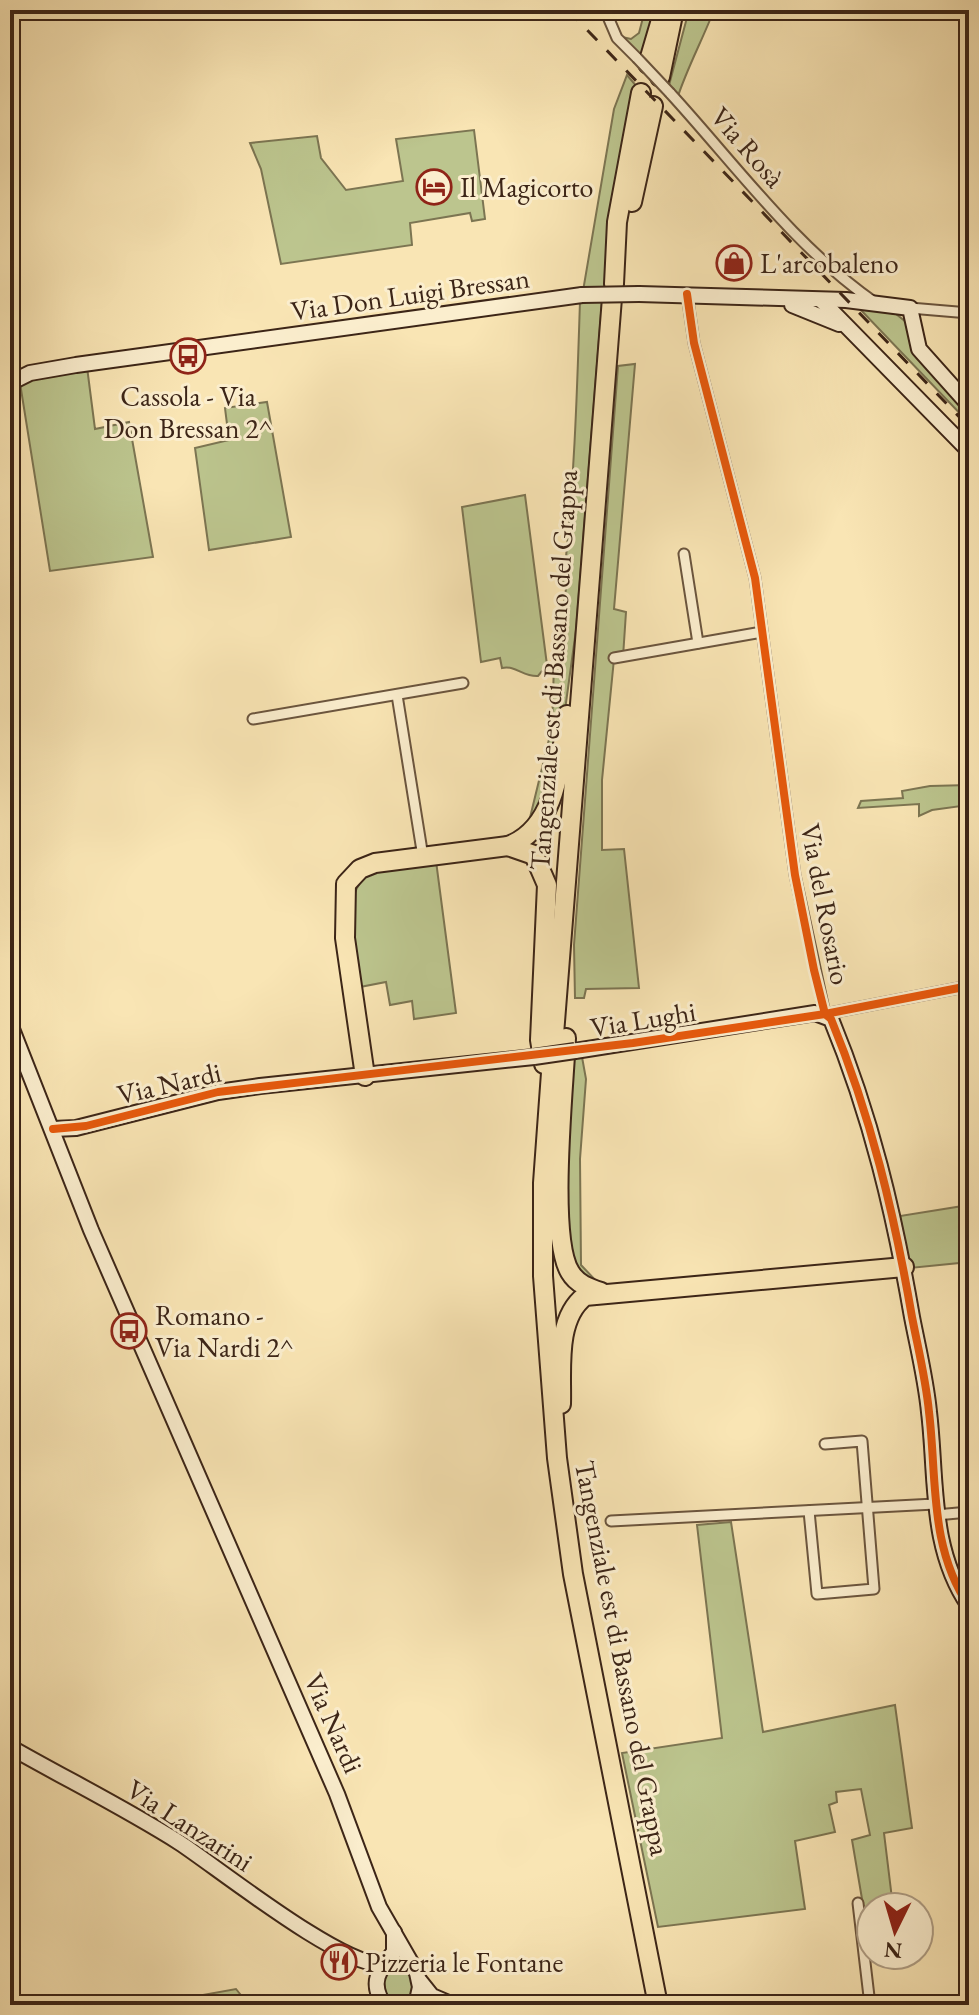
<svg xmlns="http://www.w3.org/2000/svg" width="979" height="2015" viewBox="0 0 979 2015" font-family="'EB Garamond',serif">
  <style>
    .green { fill: #bcc58e; stroke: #7c7552; stroke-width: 2; fill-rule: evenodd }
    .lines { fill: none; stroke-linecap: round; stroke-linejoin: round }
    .street-casing { stroke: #6b553e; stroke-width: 13 }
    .secondary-casing { stroke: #3c2517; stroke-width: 18 }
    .highway-casing { stroke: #3c2517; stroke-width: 22 }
    .street { stroke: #fbeece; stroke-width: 9 }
    .secondary { stroke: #fbeece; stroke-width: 14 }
    .highway { stroke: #f9e5b4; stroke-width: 18 }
    .rail { stroke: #3c2517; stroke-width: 3; stroke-dasharray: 14 14; stroke-linecap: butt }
    .street-bridge-casing { stroke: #6b553e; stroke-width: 13; stroke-linecap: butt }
    .secondary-bridge-casing { stroke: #3c2517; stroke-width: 18; stroke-linecap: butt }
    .street-bridge { stroke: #fbeece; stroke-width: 9 }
    .secondary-bridge { stroke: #fbeece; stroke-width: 14 }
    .cycleway-casing { stroke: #fbeece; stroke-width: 13 }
    .cycleway { stroke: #e8590c; stroke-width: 8 }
    .labels { text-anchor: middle; stroke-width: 6; stroke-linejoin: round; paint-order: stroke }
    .street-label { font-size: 28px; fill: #3c2517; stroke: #fbeece }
    .poi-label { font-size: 28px; fill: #3c2517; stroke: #fbeece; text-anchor: start }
  </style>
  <rect width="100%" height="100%" fill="#f9e5b4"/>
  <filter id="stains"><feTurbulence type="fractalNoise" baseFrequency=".0025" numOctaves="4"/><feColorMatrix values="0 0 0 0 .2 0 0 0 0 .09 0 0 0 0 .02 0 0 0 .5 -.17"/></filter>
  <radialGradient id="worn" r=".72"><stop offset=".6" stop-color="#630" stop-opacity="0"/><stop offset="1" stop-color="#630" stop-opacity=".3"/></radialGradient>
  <g class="green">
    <path d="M 645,10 L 657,10 L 645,61 L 622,37 L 631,39 L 639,33 Z"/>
    <path d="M 689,10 L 714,10 C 702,41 687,68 677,99 L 668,89 Z"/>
    <path d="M 627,75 L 638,88 L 617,195 L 604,287 L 583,291 L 614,109 Z"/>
    <path d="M 474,130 L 485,219 L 472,221 L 470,213 L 410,223 L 412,245 L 281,264 L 261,169 L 250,143 L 317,136 L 321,158 L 346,190 L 403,181 L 396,139 ZM 446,175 L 449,193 L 421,198 L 418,180 Z"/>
    <path d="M 580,301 L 602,301 L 576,630 L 561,739 L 552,788 L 527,830 L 552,727 L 554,664 L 566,589 L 563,585 C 574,490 577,396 580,301 Z"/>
    <path d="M 858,307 L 896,314 L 906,322 L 969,410 L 969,423 Z"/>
    <path d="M 635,364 L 614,609 L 626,612 L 623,657 L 614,659 L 602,780 L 602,850 L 624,849 L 639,988 L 586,989 L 584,998 L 575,998 L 574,945 L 618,366 Z"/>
    <path d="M 87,367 L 95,429 L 129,422 L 153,557 L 50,571 L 20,383 L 34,376 Z"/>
    <path d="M 267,402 L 291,537 L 209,550 L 195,448 L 229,440 L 225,408 Z"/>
    <path d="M 525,495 L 547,665 L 538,676 C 523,677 516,665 502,668 L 500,658 L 481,662 L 462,507 Z"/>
    <path d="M 969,785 L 969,805 L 932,810 L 919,816 L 919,804 L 858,808 L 861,801 L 903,798 L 902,791 L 930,786 Z"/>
    <path d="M 436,861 L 456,1013 L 414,1019 L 412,1001 L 390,1005 L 386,982 L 360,987 C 356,952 333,884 380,869 C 397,864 418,864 436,861 Z"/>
    <path d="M 582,1057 L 586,1079 L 580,1159 L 581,1265 L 599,1284 L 594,1289 L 572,1263 L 565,1197 L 570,1059 Z"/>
    <path d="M 969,1205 L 969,1262 L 910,1268 L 900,1216 Z"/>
    <path d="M 731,1522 L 763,1732 L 895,1705 L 912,1828 L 884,1833 L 893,1907 L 871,1907 L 871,1952 L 852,1840 L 870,1835 L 861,1789 L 836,1792 L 837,1802 L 829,1805 L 835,1832 L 795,1841 L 805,1909 L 658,1927 L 622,1753 L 722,1738 L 697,1525 Z"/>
    <path d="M 395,1964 L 405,1966 L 414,1981 L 409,2005 L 391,2005 L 383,1992 L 383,1972 Z"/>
    <path d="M 236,1989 L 244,1999 L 202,2005 L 147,2005 Z"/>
  </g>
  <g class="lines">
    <defs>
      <g id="street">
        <path d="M 605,10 L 617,38 L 637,58"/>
        <path d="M 670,93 C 735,164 794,246 874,302"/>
        <path d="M 687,294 L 694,343 L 755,578 L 795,875 L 825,1014 L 969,986"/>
        <path d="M 910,308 L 969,313"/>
        <path d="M 684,554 L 698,643"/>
        <path d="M 614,658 L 762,632"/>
        <path d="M 397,695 L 423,857"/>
        <path d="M 253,719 L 463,683"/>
        <path d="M 809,1511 L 817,1594 L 874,1589 L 862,1441 L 825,1444"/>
        <path d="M 936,1515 L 969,1512"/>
        <path d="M 611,1521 L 935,1504"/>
        <path d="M 858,1903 L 870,2005"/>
      </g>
      <g id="secondary">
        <path d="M 639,294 L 846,300 L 910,308 L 919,349 L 969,405"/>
        <path d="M 821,300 L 969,451"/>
        <path d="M 792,305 L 839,324"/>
        <path d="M 10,383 L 30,373 L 76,365 L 582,295"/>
        <path d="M 10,1024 L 91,1230 L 337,1794 L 379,1907 L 417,1973 L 420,1987 L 416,2005"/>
        <path d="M 575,1051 L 815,1013 L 831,1019 C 871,1116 894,1213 912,1317 C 918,1348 926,1380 929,1412 C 937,1478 929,1548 969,1606"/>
        <path d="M 53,1129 L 76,1128 L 218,1092 L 260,1086 L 534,1057"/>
        <path d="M 10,1747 C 66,1779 125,1808 180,1843 C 218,1868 342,1967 382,1964"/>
        <path d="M 420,1981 L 432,1996 L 453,2005"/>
        <path d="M 384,2005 C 369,1982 379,1970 394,1952 L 394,1932"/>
      </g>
      <g id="highway">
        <path d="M 648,64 L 663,13"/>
        <path d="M 660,77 L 674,10"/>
        <path d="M 632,202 L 653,106"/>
        <path d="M 614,284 L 617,222 L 641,93"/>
        <path d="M 508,846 L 534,855 L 547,885 L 540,1040 L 544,1064"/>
        <path d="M 566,1038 C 564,1086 548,1236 570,1272 C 577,1284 589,1288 601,1292"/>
        <path d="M 553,1047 L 612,298"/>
        <path d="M 552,1059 L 543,1183 L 543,1276 L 557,1458 L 573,1574 L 658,2005"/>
        <path d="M 365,1076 L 345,938 L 346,884 L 360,869 L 375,863 L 508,846 C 558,828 560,761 567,715"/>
        <path d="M 561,1404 C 562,1370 555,1319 585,1296 L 904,1267"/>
      </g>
    </defs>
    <use href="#street" class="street-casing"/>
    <use href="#secondary" class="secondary-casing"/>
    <use href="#highway" class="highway-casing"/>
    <use href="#street" class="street"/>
    <use href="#secondary" class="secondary"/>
    <use href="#highway" class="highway"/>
    <path class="rail" d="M 568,10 L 969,427"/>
    <defs>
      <path id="street-bridge" d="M 637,58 L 670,93"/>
      <g id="secondary-bridge">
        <path d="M 582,295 L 639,294"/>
        <path d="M 534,1057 L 575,1051"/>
      </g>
    </defs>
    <use href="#street-bridge" class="street-bridge-casing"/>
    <use href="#secondary-bridge" class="secondary-bridge-casing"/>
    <use href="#street-bridge" class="street-bridge"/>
    <use href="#secondary-bridge" class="secondary-bridge"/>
    <defs>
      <g id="cycleway">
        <path d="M 687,294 L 694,343 L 755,578 L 795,875 L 814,970 L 825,1014 L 831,1019 C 871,1116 894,1213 912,1317 C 918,1348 926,1380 929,1412 C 937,1478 929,1548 969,1606"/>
        <path d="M 53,1129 L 86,1126 L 218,1092 L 633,1043 L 825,1014 L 969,986"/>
      </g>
    </defs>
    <use href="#cycleway" class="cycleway-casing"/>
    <use href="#cycleway" class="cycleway"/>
  </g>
  <defs>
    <symbol id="hotel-ring" viewBox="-11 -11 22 22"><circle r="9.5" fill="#fbeece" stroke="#8f2418" stroke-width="1.5"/><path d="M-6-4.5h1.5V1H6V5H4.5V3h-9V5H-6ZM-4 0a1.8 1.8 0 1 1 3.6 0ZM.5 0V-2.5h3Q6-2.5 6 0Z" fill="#8f2418"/></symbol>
    <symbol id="shop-ring" viewBox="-11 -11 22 22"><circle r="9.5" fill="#fbeece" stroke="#8f2418" stroke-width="1.5"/><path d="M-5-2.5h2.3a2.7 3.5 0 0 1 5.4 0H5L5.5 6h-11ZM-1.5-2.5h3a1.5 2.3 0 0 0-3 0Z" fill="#8f2418"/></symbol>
    <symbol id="bus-ring" viewBox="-11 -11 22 22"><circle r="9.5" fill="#fbeece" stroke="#8f2418" stroke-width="1.5"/><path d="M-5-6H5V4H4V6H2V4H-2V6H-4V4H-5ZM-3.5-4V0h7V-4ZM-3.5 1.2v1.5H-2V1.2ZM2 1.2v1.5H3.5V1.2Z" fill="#8f2418"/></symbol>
    <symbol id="restaurant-ring" viewBox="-11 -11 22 22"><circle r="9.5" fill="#fbeece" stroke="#8f2418" stroke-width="1.5"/><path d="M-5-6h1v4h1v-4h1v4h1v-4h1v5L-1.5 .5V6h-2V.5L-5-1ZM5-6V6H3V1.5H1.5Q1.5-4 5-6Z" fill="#8f2418"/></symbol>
  </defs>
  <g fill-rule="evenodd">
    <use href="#hotel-ring" x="414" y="167" width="40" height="40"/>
    <use href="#shop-ring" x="714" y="243" width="40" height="40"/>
    <use href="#bus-ring" x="168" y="336" width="40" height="40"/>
    <use href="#bus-ring" x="109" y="1311" width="40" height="40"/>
    <use href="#restaurant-ring" x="319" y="1942" width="40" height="40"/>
  </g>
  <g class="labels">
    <g class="street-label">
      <text transform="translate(748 147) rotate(49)" y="10">Via Rosà</text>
      <text transform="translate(410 294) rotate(-8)" y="10">Via Don Luigi Bressan</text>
      <text transform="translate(553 670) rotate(-86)" y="10">Tangenziale est di Bassano del Grappa</text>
      <text transform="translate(826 904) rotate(79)" y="10">Via del Rosario</text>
      <text transform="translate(643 1019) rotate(-9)" y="10">Via Lughi</text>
      <text transform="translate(169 1083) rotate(-13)" y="10">Via Nardi</text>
      <text transform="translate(623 1658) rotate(79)" y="10">Tangenziale est di Bassano del Grappa</text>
      <text transform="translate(334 1723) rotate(66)" y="10">Via Nardi</text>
      <text transform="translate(190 1825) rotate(33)" y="10">Via Lanzarini</text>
    </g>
    <g class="poi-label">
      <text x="460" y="197">Il Magicorto</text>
      <text x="760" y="273">L'arcobaleno</text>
      <text x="188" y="406" text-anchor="middle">Cassola - Via<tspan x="188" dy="32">Don Bressan 2^</tspan></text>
      <text x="155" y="1325">Romano -<tspan x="155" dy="32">Via Nardi 2^</tspan></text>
      <text x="365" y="1972">Pizzeria le Fontane</text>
    </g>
  </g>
  <rect width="979" height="2015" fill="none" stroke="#f9e5b4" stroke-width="40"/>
  <rect x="12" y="12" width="955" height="1991" fill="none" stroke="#3c2517" stroke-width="4"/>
  <rect x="20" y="20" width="939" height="1975" fill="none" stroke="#3c2517" stroke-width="2"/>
  <g transform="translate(895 1931) rotate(185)"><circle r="38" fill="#fbeece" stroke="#af9e85" stroke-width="2"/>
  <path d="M0-6L14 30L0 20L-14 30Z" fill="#8f2418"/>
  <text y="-12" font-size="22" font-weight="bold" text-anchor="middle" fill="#3c2517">N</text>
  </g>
  <rect width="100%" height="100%" filter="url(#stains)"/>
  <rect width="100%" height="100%" fill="url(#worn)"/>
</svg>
